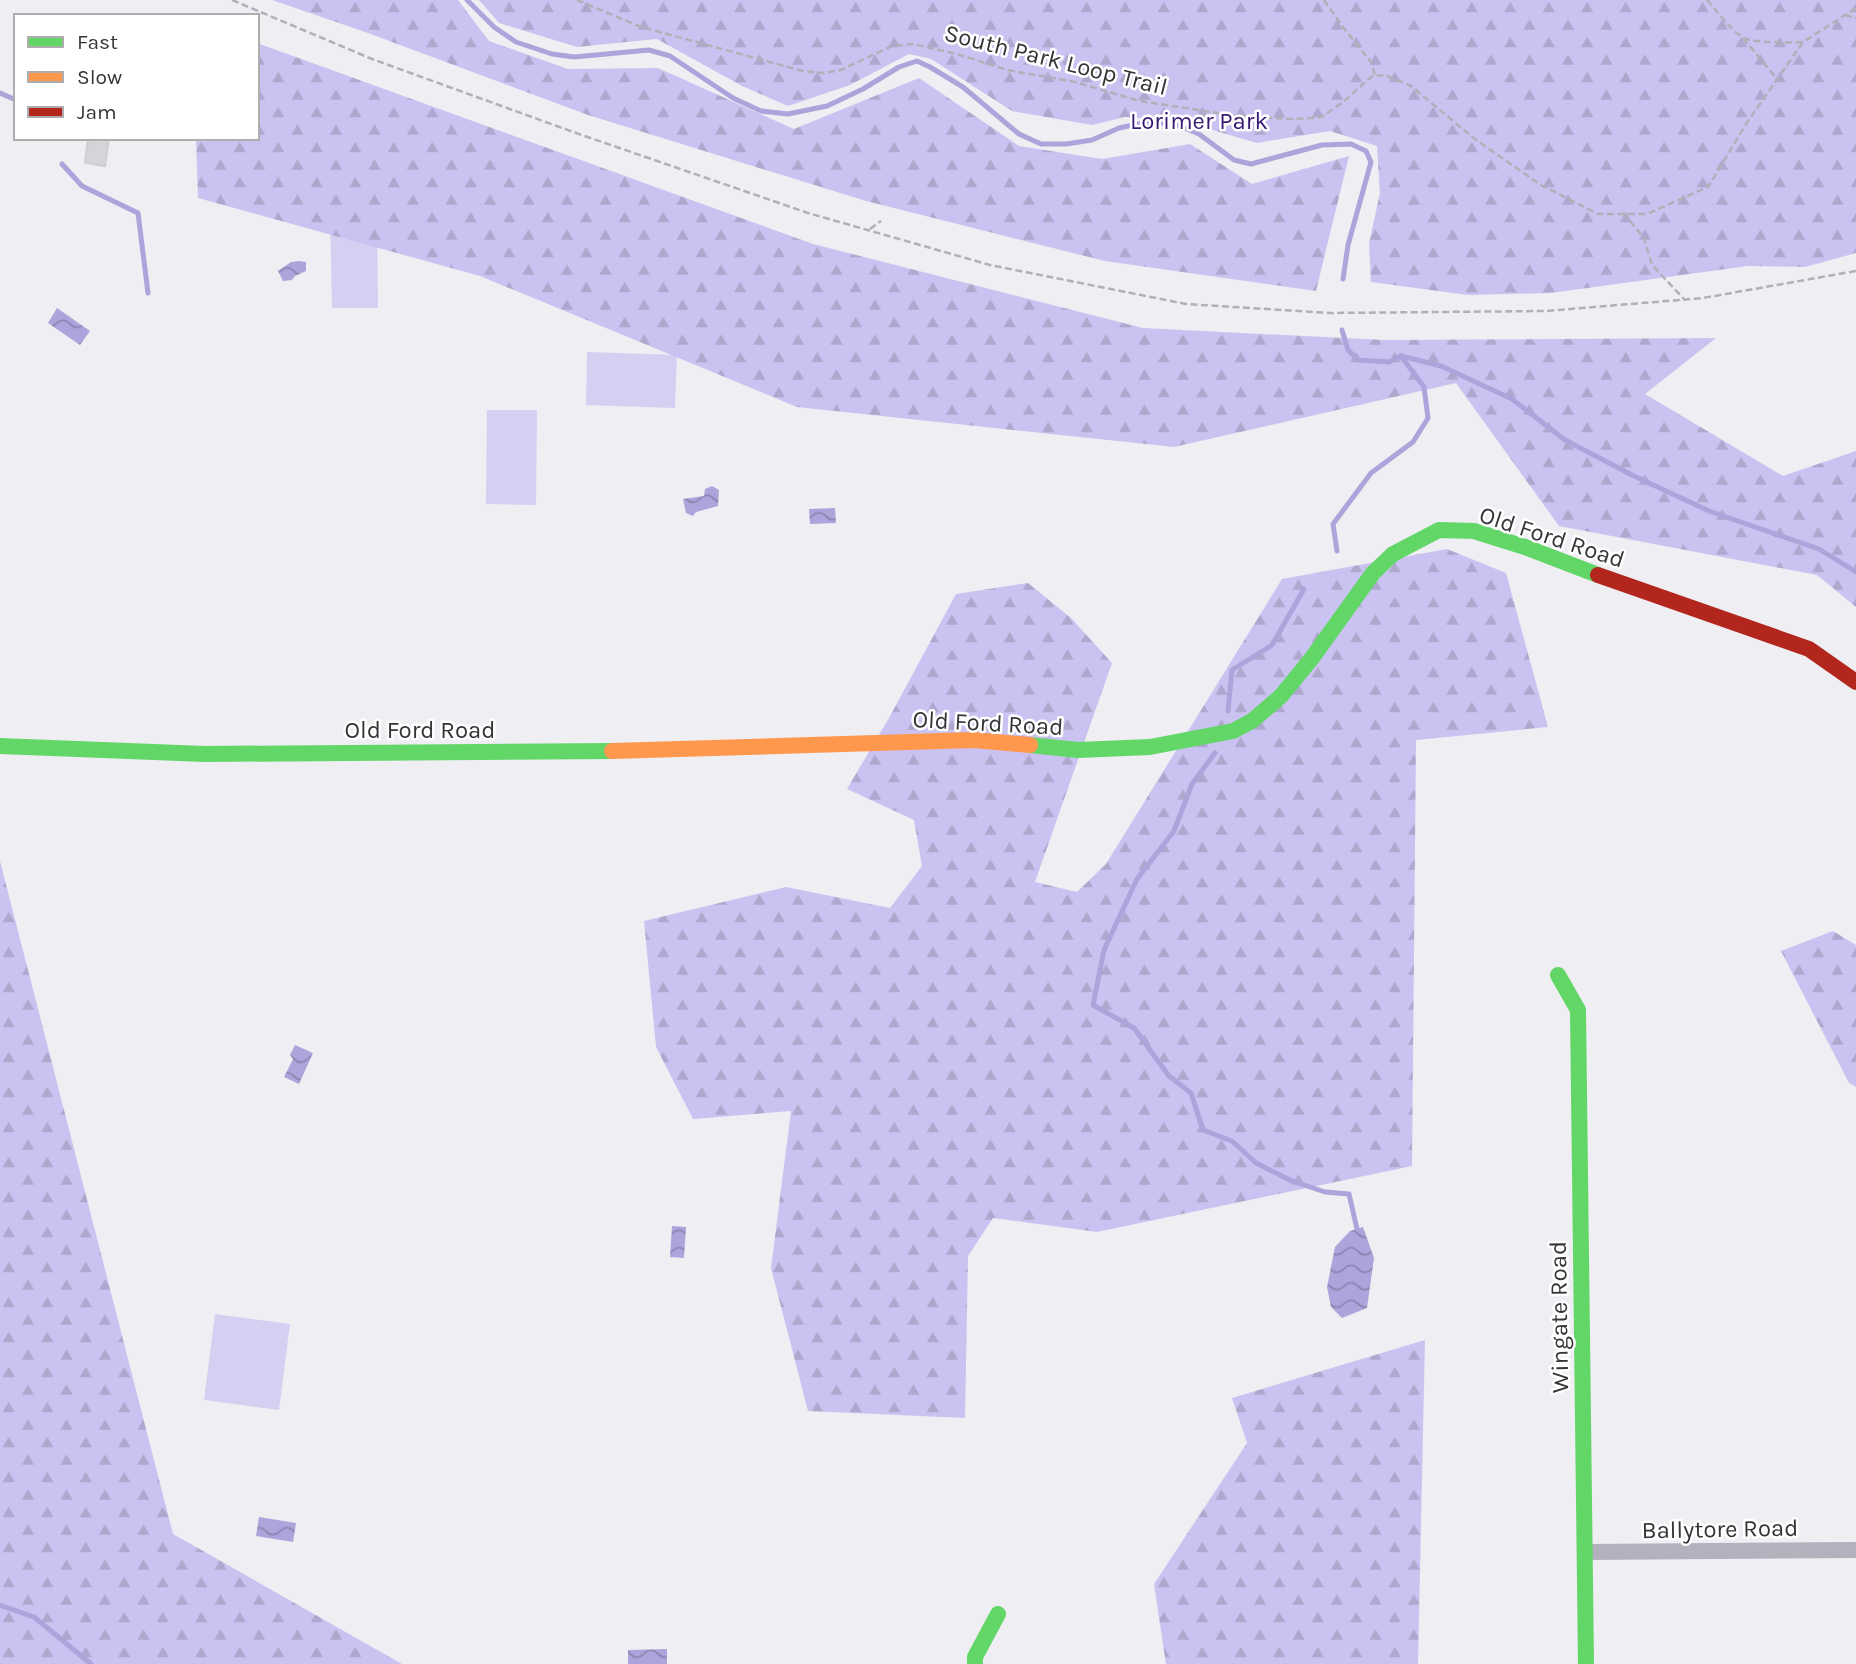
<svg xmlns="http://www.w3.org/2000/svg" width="1856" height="1664" viewBox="0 0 1856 1664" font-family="Karla,sans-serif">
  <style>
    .green { fill: #d4d0f1 }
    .forest { fill: url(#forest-firs) }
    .water { fill: url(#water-waves) }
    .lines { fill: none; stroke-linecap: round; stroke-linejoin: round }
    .stream { stroke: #aca4da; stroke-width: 5 }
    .building { fill: #d5d5d9; stroke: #cfcfd3; stroke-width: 2 }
    .path { stroke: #b1b0b8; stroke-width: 2.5; stroke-dasharray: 7 3.5; stroke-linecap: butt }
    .street { stroke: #b2b1bd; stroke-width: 16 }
    .fast { stroke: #63d668; stroke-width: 16 }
    .slow { stroke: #ff974d; stroke-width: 16 }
    .jam { stroke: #b3261e; stroke-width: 16 }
    .labels { text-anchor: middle; stroke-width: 5; stroke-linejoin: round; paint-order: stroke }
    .street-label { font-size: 24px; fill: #353538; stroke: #fff }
    .park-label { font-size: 24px; fill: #371a74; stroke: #fff }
  </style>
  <defs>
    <pattern id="forest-firs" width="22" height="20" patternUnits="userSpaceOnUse" patternTransform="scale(1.75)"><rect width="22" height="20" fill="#cac3f1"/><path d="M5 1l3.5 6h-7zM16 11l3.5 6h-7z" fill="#aea8cf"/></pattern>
    <pattern id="water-waves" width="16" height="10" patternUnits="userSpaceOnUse" patternTransform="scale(1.75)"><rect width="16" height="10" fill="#aca4da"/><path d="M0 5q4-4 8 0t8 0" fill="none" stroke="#8d86b2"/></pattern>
  </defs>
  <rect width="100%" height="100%" fill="#eeeef3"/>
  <g class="green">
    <path d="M 330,214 L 377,214 L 378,308 L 332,308 Z"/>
    <path d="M 587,352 L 677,355 L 675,408 L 586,405 Z"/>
    <path d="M 487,410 L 537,410 L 536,505 L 486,504 Z"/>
    <path d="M 215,1314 L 290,1324 L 279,1410 L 204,1400 Z"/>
  </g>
  <g class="forest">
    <path d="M 272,0 L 458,0 L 489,41 L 568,69 L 658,68 L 794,129 L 919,78 L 1019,146 L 1102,159 L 1190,144 L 1252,184 L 1349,156 L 1316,291 L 1105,261 L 866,201 L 588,115 L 368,33 Z"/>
    <path d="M 479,0 L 1856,0 L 1856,253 L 1805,267 L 1748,266 L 1551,293 L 1468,295 L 1371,282 L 1369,243 L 1380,193 L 1377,146 L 1330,131 L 1257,143 L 1185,122 L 1125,117 L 1092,125 L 1012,111 L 931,59 L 909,54 L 850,85 L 788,106 L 742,86 L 657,39 L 577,47 L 499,23 Z"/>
    <path d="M 257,43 L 813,244 L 1143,328 L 1384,340 L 1716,338 L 1645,394 L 1783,476 L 1856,451 L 1856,607 L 1817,575 L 1559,526 L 1456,383 L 1174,447 L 797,407 L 480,276 L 198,198 L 196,138 L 257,138 Z"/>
    <path d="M 1447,549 L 1506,573 L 1548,727 L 1416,740 L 1412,1166 L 1097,1232 L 993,1218 L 968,1256 L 965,1418 L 808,1411 L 771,1268 L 791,1111 L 693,1119 L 656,1047 L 644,921 L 786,887 L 890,908 L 922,866 L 914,820 L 847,789 L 889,718 L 956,594 L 1028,583 L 1071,618 L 1112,663 L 1035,882 L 1077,892 L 1106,864 L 1282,579 Z"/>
    <path d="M 0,861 L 173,1534 L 402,1664 L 0,1664 Z"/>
    <path d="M 1833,931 L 1856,945 L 1856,1087 L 1849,1083 L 1781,951 Z"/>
    <path d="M 1425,1340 L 1418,1664 L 1166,1664 L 1154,1584 L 1247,1443 L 1232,1398 Z"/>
  </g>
  <g class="water">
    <path d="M 299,261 L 306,262 L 306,271 L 295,276 L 292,280 L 283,281 L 278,271 L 291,262 Z"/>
    <path d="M 57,308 L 90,331 L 80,345 L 48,323 Z"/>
    <path d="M 712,486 L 719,490 L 718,506 L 696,512 L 693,516 L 686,513 L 683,499 L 704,496 L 705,489 Z"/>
    <path d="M 835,508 L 836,523 L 810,524 L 809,509 Z"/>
    <path d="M 295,1045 L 313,1053 L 299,1084 L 284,1077 L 293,1059 L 290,1055 Z"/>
    <path d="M 672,1226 L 686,1227 L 684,1258 L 670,1257 Z"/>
    <path d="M 1363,1227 L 1374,1258 L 1367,1308 L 1342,1318 L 1331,1307 L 1327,1287 L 1335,1247 L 1350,1231 Z"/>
    <path d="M 259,1517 L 296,1523 L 293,1542 L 256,1536 Z"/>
    <path d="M 667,1649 L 667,1664 L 628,1664 L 628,1650 Z"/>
  </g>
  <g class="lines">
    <g class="stream">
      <path d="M 467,0 L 494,27 L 516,42 L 552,54 L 574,57 L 649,50 L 670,56 L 733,98 L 761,111 L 788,114 L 827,106 L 863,89 L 899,67 L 917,61 L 930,67 L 963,87 L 1019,134 L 1041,144 L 1066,144 L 1092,140 L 1119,128 L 1143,123 L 1172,123 L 1199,134 L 1234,160 L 1251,164 L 1322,145 L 1351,144 L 1366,151 L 1371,162 L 1348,245 L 1343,279"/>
      <path d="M 0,93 L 16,100"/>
      <path d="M 62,164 L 82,186 L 138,213 L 148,293"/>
      <path d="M 1342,330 L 1348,350 L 1358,360 L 1389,362 L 1401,356"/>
      <path d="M 1401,356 L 1441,366 L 1512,399 L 1565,440 L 1634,476 L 1709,511 L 1819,549 L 1856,572"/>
      <path d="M 1337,551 L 1333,524 L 1371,473 L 1413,442 L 1428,418 L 1424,387 L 1401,356"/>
      <path d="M 1228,711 L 1232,670 L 1272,645 L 1304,589"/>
      <path d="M 1215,753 L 1192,784 L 1174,831 L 1137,879 L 1104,950 L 1093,1005 L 1134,1028 L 1169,1076 L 1191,1093 L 1203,1130 L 1232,1141 L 1256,1163 L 1292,1181 L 1325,1192 L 1349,1194 L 1357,1229"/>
      <path d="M 0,1605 L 34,1617 L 91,1664"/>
    </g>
  </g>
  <path class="building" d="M 88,138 L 109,138 L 105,166 L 85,163 Z"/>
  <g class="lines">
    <g class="path">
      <path d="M 232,0 L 372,59 L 576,133 L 808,213 L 990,265 L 1186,304 L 1330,313 L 1546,311 L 1703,298 L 1856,271"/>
      <path d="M 577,0 L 641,27 L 803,71 L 824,73 L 841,70 L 892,46 L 913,44 L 957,54 L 1007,70 L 1075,82 L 1140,101 L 1237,116 L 1292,119 L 1316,118 L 1323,116 L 1342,103 L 1371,77 L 1375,75 L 1387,76 L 1411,86 L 1476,140 L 1541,185 L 1598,214 L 1647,214 L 1708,187 L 1746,124 L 1803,42 L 1856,8"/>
      <path d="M 1324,0 L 1346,31 L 1371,62 L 1375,75"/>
      <path d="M 1707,0 C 1717,11 1730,29 1742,37 C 1750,43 1791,43 1803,42"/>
      <path d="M 1845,15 L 1856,18"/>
      <path d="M 1743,38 L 1777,79"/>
      <path d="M 1623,213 L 1644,238 L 1652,265 L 1684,299"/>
      <path d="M 870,229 L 881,221"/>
    </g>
    <path class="street" d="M 1585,1552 L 1856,1550"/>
    <g class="fast">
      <path d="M 1030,745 L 1078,750 L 1150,747 L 1233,731 L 1252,721 L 1281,696 L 1312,658 L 1373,573 L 1393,554 L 1439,530 L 1474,531 L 1525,547 L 1598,575"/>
      <path d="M 0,746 L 205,754 L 612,751"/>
      <path d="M 1558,975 L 1578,1010 L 1586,1664"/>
      <path d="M 975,1664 L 975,1657 L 998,1614"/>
    </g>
    <path class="slow" d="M 612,751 L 974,740 L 1030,745"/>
    <path class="jam" d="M 1598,575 L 1809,649 L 1856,682"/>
  </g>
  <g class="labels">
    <g class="street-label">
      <text transform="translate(1056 60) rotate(14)" y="8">South Park Loop Trail</text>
      <text transform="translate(1552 537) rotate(18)" y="8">Old Ford Road</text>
      <text transform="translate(988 723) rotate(3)" y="8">Old Ford Road</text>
      <text x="420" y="738">Old Ford Road</text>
      <text transform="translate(1559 1317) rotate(-91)" y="8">Wingate Road</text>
      <text transform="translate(1720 1529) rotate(-1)" y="8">Ballytore Road</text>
    </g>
    <g class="park-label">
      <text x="1199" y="129">Lorimer Park</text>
    </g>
  </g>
  <rect x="14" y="14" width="245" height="126" fill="#ffffff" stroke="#aeaeaf" stroke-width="2"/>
  <rect x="28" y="37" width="35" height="10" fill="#63d668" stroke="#aeaeaf" stroke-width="2"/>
  <text x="77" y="49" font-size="21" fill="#353538">Fast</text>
  <rect x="28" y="72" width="35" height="10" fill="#ff974d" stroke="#aeaeaf" stroke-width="2"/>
  <text x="77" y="84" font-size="21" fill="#353538">Slow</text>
  <rect x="28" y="107" width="35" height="10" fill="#b3261e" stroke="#aeaeaf" stroke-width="2"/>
  <text x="77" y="119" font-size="21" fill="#353538">Jam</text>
</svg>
